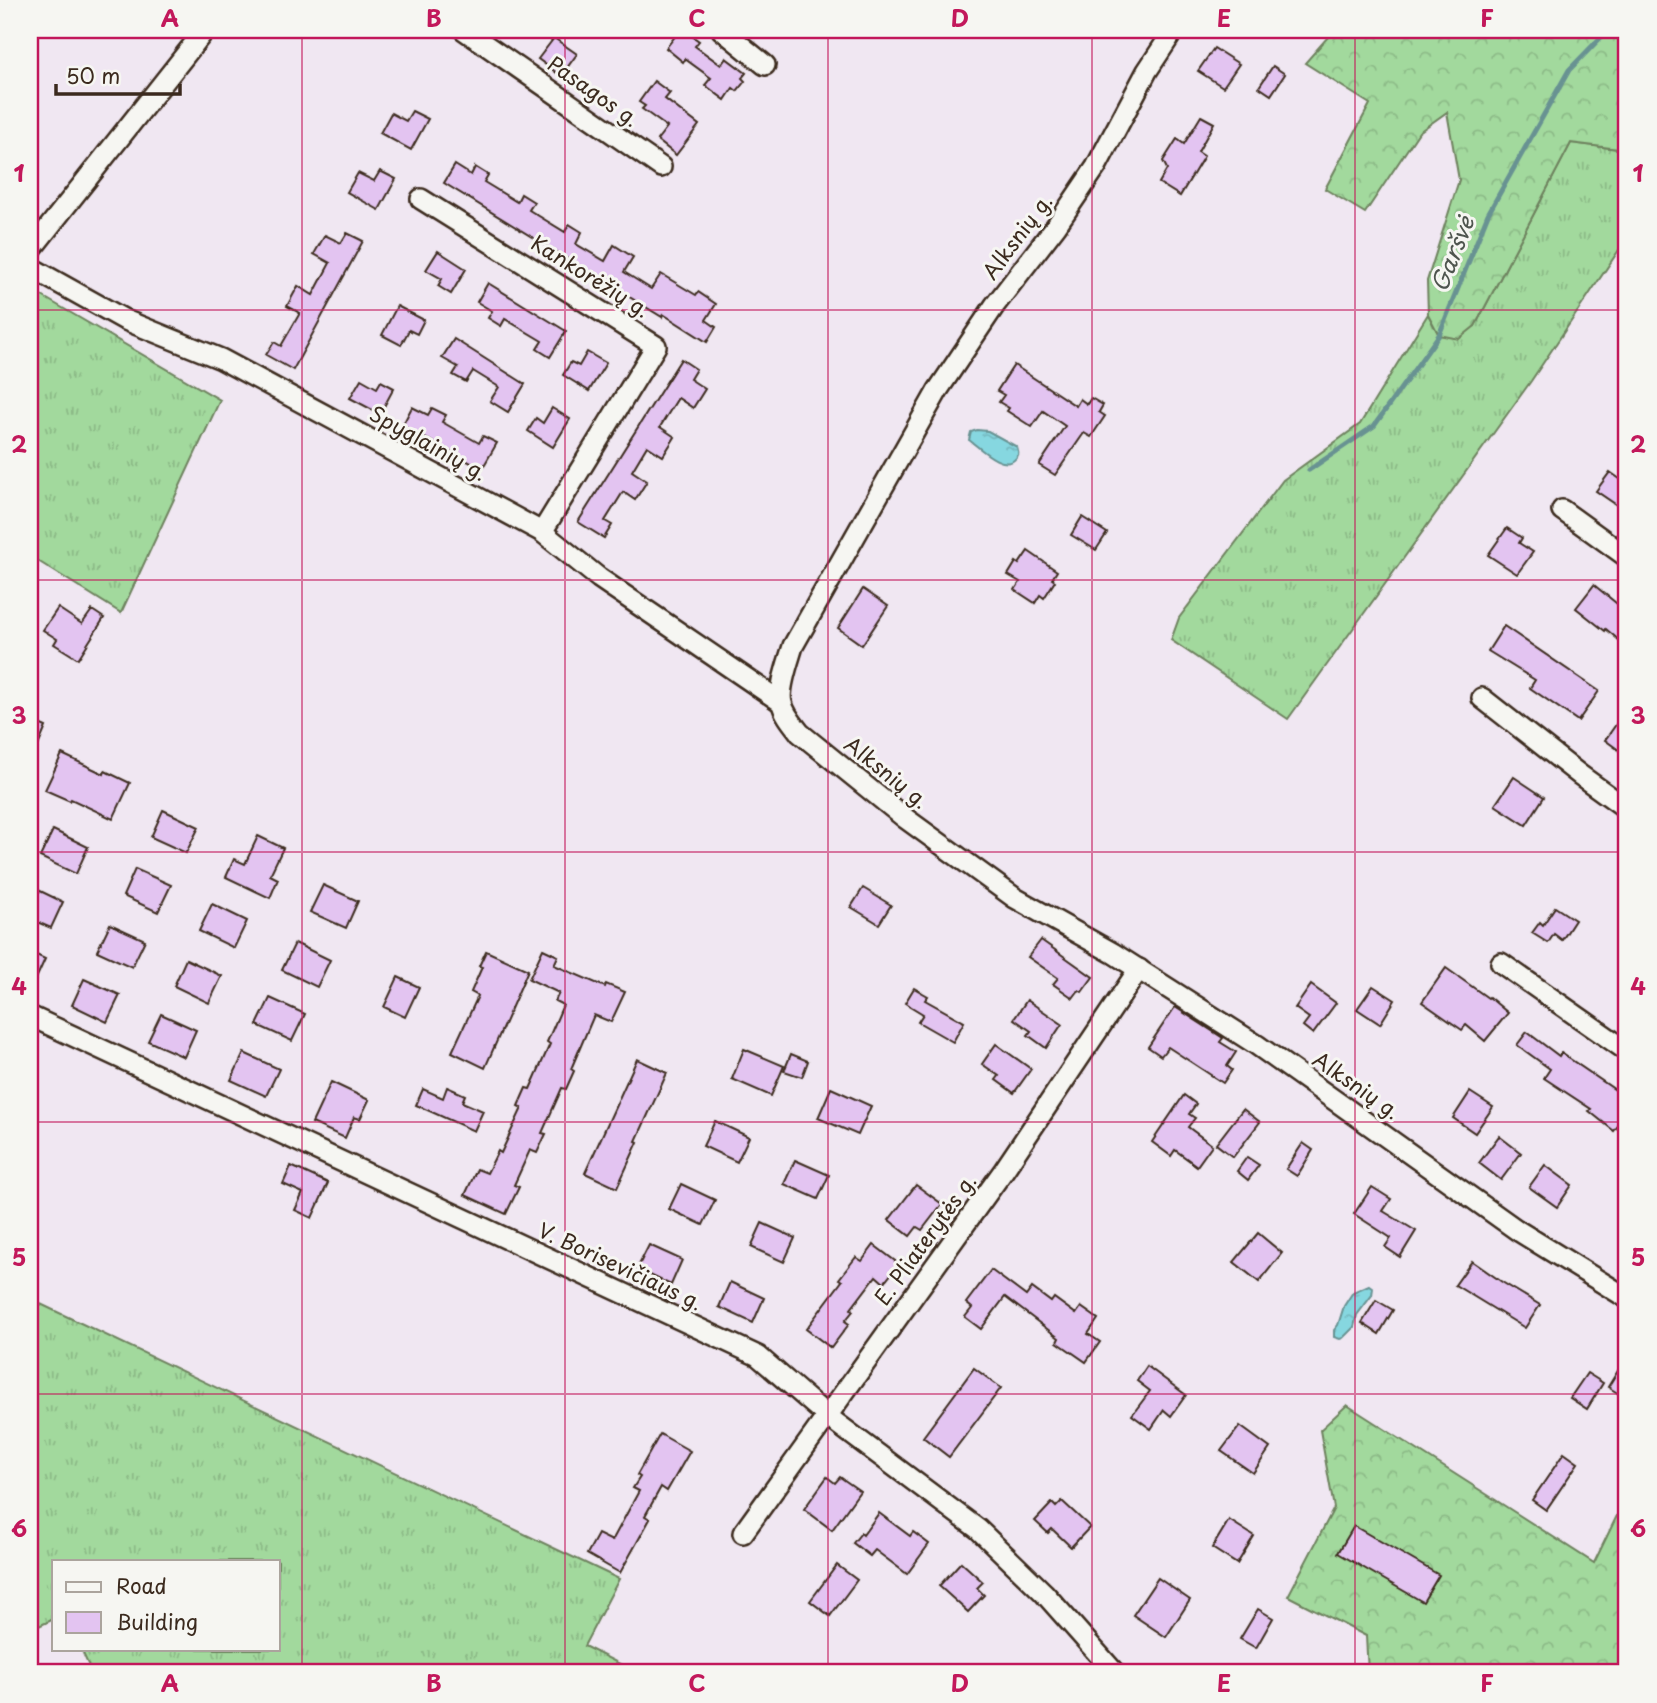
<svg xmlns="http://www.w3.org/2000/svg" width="1657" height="1703" viewBox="0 0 1657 1703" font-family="'Playpen Sans',sans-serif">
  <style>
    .grass { fill: url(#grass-tufts); stroke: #6e825e; stroke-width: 2 }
    .forest { fill: url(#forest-crowns); stroke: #6e825e; stroke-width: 2 }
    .water { fill: url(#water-ripples); stroke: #689292; stroke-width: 2 }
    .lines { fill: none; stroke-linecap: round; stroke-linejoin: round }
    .stream { stroke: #689292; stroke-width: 5 }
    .building { fill: #e3c4f1; stroke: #3b2a1e; stroke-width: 2 }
    .minor-casing { stroke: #3b2a1e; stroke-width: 24 }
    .minor { stroke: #f6f6f2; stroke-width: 19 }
    .grid { fill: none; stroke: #c2185b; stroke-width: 2; stroke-opacity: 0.55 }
    .labels { text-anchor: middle; stroke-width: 6; stroke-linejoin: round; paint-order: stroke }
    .street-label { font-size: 21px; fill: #3b2a1e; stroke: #f6f6f2 }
    .water-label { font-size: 23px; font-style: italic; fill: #4e554e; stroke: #f6f6f2 }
    .neatline { fill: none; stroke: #c2185b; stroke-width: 2.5 }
    .grid-label { font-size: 23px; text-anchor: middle; font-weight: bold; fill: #c2185b }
  </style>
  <defs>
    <pattern id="grass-tufts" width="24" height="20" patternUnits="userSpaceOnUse" patternTransform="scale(1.75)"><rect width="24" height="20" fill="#a2d99d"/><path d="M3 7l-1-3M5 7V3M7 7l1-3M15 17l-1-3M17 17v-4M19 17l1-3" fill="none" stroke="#8cba87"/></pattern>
    <pattern id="forest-crowns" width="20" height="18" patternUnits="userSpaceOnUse" patternTransform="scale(1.75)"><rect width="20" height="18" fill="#a2d99d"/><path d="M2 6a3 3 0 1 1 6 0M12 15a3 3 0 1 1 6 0" fill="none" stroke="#8cba87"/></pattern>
    <pattern id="water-ripples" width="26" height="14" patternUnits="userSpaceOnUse" patternTransform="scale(1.75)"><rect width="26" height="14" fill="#86d7e0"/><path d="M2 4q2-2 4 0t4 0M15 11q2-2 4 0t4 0" fill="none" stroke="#75b9c0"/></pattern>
  </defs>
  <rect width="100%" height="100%" fill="#f0e7f2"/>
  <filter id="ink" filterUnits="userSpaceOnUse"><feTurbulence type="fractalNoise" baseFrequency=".0143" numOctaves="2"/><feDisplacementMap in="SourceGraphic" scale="14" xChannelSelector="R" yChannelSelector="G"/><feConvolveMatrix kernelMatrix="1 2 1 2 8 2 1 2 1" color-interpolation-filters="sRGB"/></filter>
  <g filter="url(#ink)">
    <g class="grass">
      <path d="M 1571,143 L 1627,150 L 1627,238 L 1531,381 L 1288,719 L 1171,640 L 1179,618 L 1283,480 L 1360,424 L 1428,314 L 1439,335 L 1475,326 Z"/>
      <path d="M 30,289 L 220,400 L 121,613 L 30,556 Z"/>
      <path d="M 30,1299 L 619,1579 L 584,1646 L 630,1669 L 627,1673 L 92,1673 L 81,1649 L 278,1649 L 278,1561 L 54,1561 L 54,1619 L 30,1630 Z"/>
    </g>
    <g class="forest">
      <path d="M 1334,30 L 1627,30 L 1627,150 L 1571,143 L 1475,326 L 1459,339 L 1439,335 L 1428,314 L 1427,281 L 1459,180 L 1447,112 L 1419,132 L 1365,213 L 1325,189 L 1370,104 L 1305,63 Z"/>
      <path d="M 1347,1405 L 1594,1563 L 1627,1495 L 1627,1673 L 1368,1673 L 1366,1636 L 1288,1596 L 1334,1508 L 1320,1430 Z"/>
    </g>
    <g class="water">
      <path d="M 977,430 L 988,431 L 1017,447 C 1018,453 1020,453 1016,458 C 1004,473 979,447 969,440 L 971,432 Z"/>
      <path d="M 1369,1285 L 1373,1288 L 1372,1295 L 1357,1315 L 1354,1327 L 1343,1338 L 1340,1339 L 1334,1337 L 1334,1330 L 1338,1325 L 1344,1306 L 1353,1292 Z"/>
    </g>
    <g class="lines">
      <path class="stream" d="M 1309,470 L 1374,426 L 1439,335 L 1488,214 L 1569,70 L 1608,30"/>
    </g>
    <g class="building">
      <path d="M 680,30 L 684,30 L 699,41 L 695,46 L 721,65 L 726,58 L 746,73 L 742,78 L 745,81 L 737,91 L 733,88 L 725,100 L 705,85 L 711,78 L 685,59 L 683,62 L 666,48 Z"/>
      <path d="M 554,38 L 577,54 L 561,76 L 538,59 Z"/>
      <path d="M 1214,48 L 1239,64 L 1223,87 L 1198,71 Z"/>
      <path d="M 1273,66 L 1285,74 L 1271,95 L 1259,87 Z"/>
      <path d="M 654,81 L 670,93 L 665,99 L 699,125 L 676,155 L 657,140 L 667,127 L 642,109 L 645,106 L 639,102 Z"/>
      <path d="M 412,111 L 428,119 L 411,150 L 380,133 L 391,113 L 406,121 Z"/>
      <path d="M 1201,116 L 1214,123 L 1198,152 L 1204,156 L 1180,196 L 1159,183 L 1167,169 L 1163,161 L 1177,139 L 1184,144 Z"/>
      <path d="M 455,165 L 471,175 L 475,167 L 488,175 L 484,182 L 517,202 L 521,194 L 534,202 L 529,210 L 565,232 L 569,224 L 582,232 L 576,244 L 605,261 L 614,245 L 633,257 L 624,272 L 651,289 L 661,274 L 696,295 L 698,292 L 716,304 L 706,320 L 716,327 L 707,342 L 663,314 L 662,317 L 444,183 Z"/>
      <path d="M 380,171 L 396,179 L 379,210 L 347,192 L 358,173 L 374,181 Z"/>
      <path d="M 347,233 L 363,241 L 293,370 L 266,355 L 274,342 L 281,346 L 300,313 L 287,306 L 298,286 L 313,295 L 330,263 L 314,254 L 325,235 L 341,243 Z"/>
      <path d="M 438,251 L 466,269 L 451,294 L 438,286 L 442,279 L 426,270 Z"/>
      <path d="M 488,283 L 566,331 L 550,357 L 537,349 L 542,341 L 505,319 L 501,326 L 488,318 L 492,311 L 477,302 Z"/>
      <path d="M 397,306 L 424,320 L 417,334 L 409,330 L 401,345 L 382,335 Z"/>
      <path d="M 454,339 L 525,384 L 508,412 L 490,401 L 499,387 L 473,371 L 466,382 L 453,375 L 458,367 L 442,358 Z"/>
      <path d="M 587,352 L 606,363 L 589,391 L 563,375 L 571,362 L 579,366 Z"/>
      <path d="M 681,359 L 696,369 L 690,379 L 705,389 L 693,408 L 678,398 L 660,427 L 675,437 L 663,456 L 647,446 L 632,471 L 647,481 L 635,500 L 623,492 L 605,521 L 612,525 L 604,538 L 578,522 Z"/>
      <path d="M 1014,365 L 1076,406 L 1080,399 L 1087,404 L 1091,398 L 1103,405 L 1099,412 L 1105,416 L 1091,437 L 1084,433 L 1055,475 L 1039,465 L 1065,426 L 1043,411 L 1032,427 L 1007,411 L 1009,408 L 999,402 L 1004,395 L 997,391 Z"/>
      <path d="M 361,379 L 377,388 L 381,381 L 394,388 L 380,414 L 350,398 Z"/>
      <path d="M 412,407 L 428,415 L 432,408 L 446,415 L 442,422 L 479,443 L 483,436 L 497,443 L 482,469 L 402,426 Z"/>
      <path d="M 552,408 L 570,419 L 553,447 L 528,431 L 536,418 L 543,423 Z"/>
      <path d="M 1610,472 L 1627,484 L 1627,512 L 1596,491 Z"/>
      <path d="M 1082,517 L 1107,533 L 1096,550 L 1071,535 Z"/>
      <path d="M 1507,528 L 1522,538 L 1519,543 L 1533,552 L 1517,574 L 1488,555 Z"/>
      <path d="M 1028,551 L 1057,571 L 1052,579 L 1055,581 L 1044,598 L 1040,595 L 1035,603 L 1015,590 L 1020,582 L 1008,575 L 1016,562 L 1019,564 Z"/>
      <path d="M 1594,585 L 1627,612 L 1627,647 L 1606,629 L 1605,631 L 1576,608 Z"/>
      <path d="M 863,589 L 888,606 L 862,645 L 838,628 Z"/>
      <path d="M 58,608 L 82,624 L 92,610 L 104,618 L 78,659 L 54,644 L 57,639 L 43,630 Z"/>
      <path d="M 1504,626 L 1599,691 L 1578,721 L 1530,688 L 1535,680 L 1488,651 Z"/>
      <path d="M 1627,709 L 1627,756 L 1605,740 Z"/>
      <path d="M 30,720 L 46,727 L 30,765 Z"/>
      <path d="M 62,754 L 104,774 L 105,771 L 130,783 L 113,819 L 71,799 L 70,801 L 45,790 Z"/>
      <path d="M 1514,777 L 1544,797 L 1526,825 L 1495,805 Z"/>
      <path d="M 163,810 L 199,827 L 186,853 L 151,837 Z"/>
      <path d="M 53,830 L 88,847 L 76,874 L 40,857 Z"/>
      <path d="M 258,836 L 283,848 L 270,875 L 278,879 L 270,898 L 226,877 L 234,859 L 245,864 Z"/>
      <path d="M 135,869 L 171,885 L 158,912 L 123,896 Z"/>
      <path d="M 323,885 L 358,901 L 346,928 L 310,912 Z"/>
      <path d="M 30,886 L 63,902 L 51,928 L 30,919 Z"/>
      <path d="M 863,888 L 891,905 L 879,924 L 851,907 Z"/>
      <path d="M 212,904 L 247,921 L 234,948 L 199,931 Z"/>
      <path d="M 1555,907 L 1575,920 L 1562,940 L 1554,934 L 1548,943 L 1532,933 L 1540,922 L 1543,925 Z"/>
      <path d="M 110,924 L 145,940 L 132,967 L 97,951 Z"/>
      <path d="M 1041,940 L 1093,977 L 1082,992 L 1079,990 L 1073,998 L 1053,984 L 1058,978 L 1028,957 Z"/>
      <path d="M 295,943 L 330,960 L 317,987 L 282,970 Z"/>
      <path d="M 543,949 L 558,956 L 554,965 L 605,987 L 606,984 L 625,992 L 611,1022 L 594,1015 L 571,1069 L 574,1071 L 566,1089 L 562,1088 L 542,1133 L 546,1134 L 537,1153 L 530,1150 L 514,1185 L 519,1187 L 506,1214 L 465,1195 L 477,1169 L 487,1173 L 498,1151 L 501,1153 L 522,1108 L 518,1106 L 526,1088 L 530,1089 L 550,1044 L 547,1042 L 563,1005 L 555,1001 L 559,993 L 529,979 Z"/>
      <path d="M 486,951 L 528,970 L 485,1068 L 452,1052 L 478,996 L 471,992 L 482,967 L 479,966 Z"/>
      <path d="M 30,952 L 45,959 L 30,992 Z"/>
      <path d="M 186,959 L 222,976 L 209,1003 L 174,986 Z"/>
      <path d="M 1446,968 L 1488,998 L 1489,997 L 1508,1013 L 1485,1041 L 1466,1025 L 1462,1030 L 1422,1002 Z"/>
      <path d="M 398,977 L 419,987 L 405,1017 L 384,1007 Z"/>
      <path d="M 84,979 L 120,995 L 107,1022 L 72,1005 Z"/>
      <path d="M 1311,985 L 1336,1003 L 1313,1034 L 1303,1026 L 1309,1018 L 1295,1008 Z"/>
      <path d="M 1373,986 L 1395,1000 L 1380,1024 L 1357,1009 Z"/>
      <path d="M 914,988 L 928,996 L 925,1000 L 964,1022 L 953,1042 L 918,1022 L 923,1014 L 905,1003 Z"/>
      <path d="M 270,998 L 305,1014 L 292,1041 L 257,1025 Z"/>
      <path d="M 1027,1000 L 1062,1024 L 1046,1048 L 1028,1035 L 1031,1031 L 1014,1019 Z"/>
      <path d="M 1175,1007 L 1223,1038 L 1220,1042 L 1236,1052 L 1227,1066 L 1232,1070 L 1223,1083 L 1168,1047 L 1161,1056 L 1148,1047 Z"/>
      <path d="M 161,1014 L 196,1030 L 184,1057 L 148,1041 Z"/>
      <path d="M 1527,1032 L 1559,1056 L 1561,1053 L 1627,1098 L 1627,1114 L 1614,1131 L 1589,1111 L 1591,1109 L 1544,1078 L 1550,1069 L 1517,1045 Z"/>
      <path d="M 996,1044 L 1031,1069 L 1014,1093 L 996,1080 L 999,1076 L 982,1064 Z"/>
      <path d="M 744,1049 L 784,1066 L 771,1096 L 732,1079 Z"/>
      <path d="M 244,1053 L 279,1069 L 266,1096 L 231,1080 Z"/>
      <path d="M 791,1054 L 808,1061 L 802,1077 L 784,1071 Z"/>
      <path d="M 637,1059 L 667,1073 L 636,1141 L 638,1142 L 617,1188 L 585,1173 Z"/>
      <path d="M 331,1082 L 369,1100 L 360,1119 L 354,1117 L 345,1138 L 312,1123 Z"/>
      <path d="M 447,1087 L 465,1095 L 462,1102 L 483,1111 L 474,1131 L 416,1105 L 423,1089 L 443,1098 Z"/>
      <path d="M 831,1088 L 871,1106 L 858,1135 L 818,1118 Z"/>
      <path d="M 1470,1092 L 1493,1107 L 1475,1133 L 1453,1118 Z"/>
      <path d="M 1184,1095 L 1196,1104 L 1189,1114 L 1195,1118 L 1188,1127 L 1212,1145 L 1197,1166 L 1175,1150 L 1171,1156 L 1152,1142 Z"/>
      <path d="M 1243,1109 L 1260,1122 L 1233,1157 L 1216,1144 Z"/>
      <path d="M 715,1121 L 749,1137 L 737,1162 L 703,1146 Z"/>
      <path d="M 1499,1136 L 1521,1153 L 1501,1180 L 1479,1163 Z"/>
      <path d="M 1303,1143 L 1313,1150 L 1297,1176 L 1286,1169 Z"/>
      <path d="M 1247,1157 L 1259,1165 L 1248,1180 L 1237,1171 Z"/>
      <path d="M 795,1160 L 829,1175 L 818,1199 L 784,1184 Z"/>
      <path d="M 1545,1165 L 1572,1185 L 1557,1207 L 1529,1187 Z"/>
      <path d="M 291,1166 L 328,1183 L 312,1218 L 295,1210 L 303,1193 L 283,1184 Z"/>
      <path d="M 681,1184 L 715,1200 L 703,1225 L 669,1209 Z"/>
      <path d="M 916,1185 L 942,1204 L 922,1230 L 917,1227 L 910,1236 L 889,1220 Z"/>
      <path d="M 1372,1187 L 1391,1199 L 1383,1211 L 1416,1231 L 1400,1257 L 1385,1247 L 1391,1238 L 1354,1214 Z"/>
      <path d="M 762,1223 L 795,1238 L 784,1262 L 751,1247 Z"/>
      <path d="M 1258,1233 L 1282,1253 L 1259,1282 L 1234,1262 Z"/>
      <path d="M 649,1245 L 682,1260 L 671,1285 L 637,1269 Z"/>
      <path d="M 874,1245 L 899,1264 L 884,1283 L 876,1276 L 851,1309 L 853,1311 L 845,1321 L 849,1324 L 831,1348 L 806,1329 L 842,1281 L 839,1279 L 856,1257 L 862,1261 Z"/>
      <path d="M 1472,1261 L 1502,1282 L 1540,1305 L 1525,1328 L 1455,1285 Z"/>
      <path d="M 991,1270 L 1026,1296 L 1032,1288 L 1051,1302 L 1054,1298 L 1076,1314 L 1081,1307 L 1098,1319 L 1088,1334 L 1100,1342 L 1086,1362 L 1057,1342 L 1059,1338 L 1005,1297 L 981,1329 L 965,1317 L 972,1308 L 966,1303 Z"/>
      <path d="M 730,1282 L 764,1298 L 753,1323 L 719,1307 Z"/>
      <path d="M 1376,1300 L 1393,1310 L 1379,1334 L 1362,1323 Z"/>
      <path d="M 1627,1356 L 1627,1399 L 1608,1387 Z"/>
      <path d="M 1147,1366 L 1186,1395 L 1171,1416 L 1164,1410 L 1151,1429 L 1132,1415 L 1150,1391 L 1137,1381 Z"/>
      <path d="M 974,1368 L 1001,1388 L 949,1457 L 923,1437 Z"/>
      <path d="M 1587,1373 L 1603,1383 L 1587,1409 L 1570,1398 Z"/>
      <path d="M 1240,1426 L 1270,1448 L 1253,1473 L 1221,1451 Z"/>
      <path d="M 660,1434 L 690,1451 L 667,1491 L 661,1487 L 645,1516 L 650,1519 L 620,1573 L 587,1554 L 598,1534 L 612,1541 L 639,1491 L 633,1488 L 640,1477 L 637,1475 Z"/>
      <path d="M 1564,1453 L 1578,1463 L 1546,1510 L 1532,1500 Z"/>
      <path d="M 827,1477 L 835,1483 L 840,1477 L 860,1491 L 832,1530 L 804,1509 Z"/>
      <path d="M 1062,1501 L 1090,1527 L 1071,1547 L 1052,1529 L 1048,1533 L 1035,1521 L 1052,1503 L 1056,1507 Z"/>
      <path d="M 879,1513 L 910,1536 L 913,1532 L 929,1544 L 907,1574 L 875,1550 L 870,1556 L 853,1543 L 861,1533 L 863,1535 Z"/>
      <path d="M 1229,1520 L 1254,1536 L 1237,1564 L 1212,1548 Z"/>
      <path d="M 1354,1526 L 1439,1575 L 1423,1602 L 1338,1553 Z"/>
      <path d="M 961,1562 L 983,1582 L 977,1588 L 984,1595 L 968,1612 L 939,1586 Z"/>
      <path d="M 837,1565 L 857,1580 L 830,1616 L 810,1601 Z"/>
      <path d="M 1158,1578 L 1190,1600 L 1166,1637 L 1133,1615 Z"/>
      <path d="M 1258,1609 L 1273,1618 L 1256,1648 L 1240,1639 Z"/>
    </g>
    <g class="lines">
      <defs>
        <g id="minor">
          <path d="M 464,30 L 661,167"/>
          <path d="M 722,30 L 765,65"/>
          <path d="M 1174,30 L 1147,71 L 1096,167 L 1056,226 L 995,305 L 938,390 L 793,646 C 789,660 778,689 782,703 C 784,714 794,725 800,733 L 905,818 L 1015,898 L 1113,953 L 1257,1045 L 1517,1230 L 1627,1298"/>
          <path d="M 421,199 L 656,346 L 542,532"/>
          <path d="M 30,251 L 205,30"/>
          <path d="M 30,267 L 125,320 L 221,359 L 542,532 L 599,578 L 781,702"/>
          <path d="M 1562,510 L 1627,557"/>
          <path d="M 1482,698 L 1580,775 L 1627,809"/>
          <path d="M 1501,963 L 1627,1051"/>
          <path d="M 30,1016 L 758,1356 L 827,1416 L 978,1529 L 1044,1593 L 1115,1673"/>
          <path d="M 743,1533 L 1004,1170 L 1139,969"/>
        </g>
      </defs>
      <use href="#minor" class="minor-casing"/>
      <use href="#minor" class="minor"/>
    </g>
  </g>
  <path class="grid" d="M 302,30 L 302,1673M 565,30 L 565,1673M 828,30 L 828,1673M 1092,30 L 1092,1673M 1355,30 L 1355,1673M 30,310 L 1627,310M 30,580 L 1627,580M 30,852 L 1627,852M 30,1122 L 1627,1122M 30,1394 L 1627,1394"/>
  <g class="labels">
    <g class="street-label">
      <text transform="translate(593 92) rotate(35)" y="7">Pasagos g.</text>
      <text transform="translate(1018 237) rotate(-53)" y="7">Alksnių g.</text>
      <text transform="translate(590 277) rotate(32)" y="7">Kankorėžių g.</text>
      <text transform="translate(428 444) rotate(29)" y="7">Spyglainių g.</text>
      <text transform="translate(886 773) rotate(39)" y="7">Alksnių g.</text>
      <text transform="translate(1356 1086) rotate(35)" y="7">Alksnių g.</text>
      <text transform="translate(926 1240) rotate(-54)" y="7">E. Pliaterytės g.</text>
      <text transform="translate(620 1267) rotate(25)" y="7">V. Borisevičiaus g.</text>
    </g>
    <g class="water-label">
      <text transform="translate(1453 254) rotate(-68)" y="8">Garšvė</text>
    </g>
  </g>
  <rect width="1657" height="1703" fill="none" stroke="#f6f6f2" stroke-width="77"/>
  <rect x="52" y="1560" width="228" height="91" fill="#f6f6f2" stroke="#aba49d" stroke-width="2"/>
  <rect x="66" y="1582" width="35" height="10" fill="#f6f6f2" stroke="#aba49d" stroke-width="2"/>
  <text x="116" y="1594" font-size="21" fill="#3b2a1e">Road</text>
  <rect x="66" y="1612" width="35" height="21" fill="#e3c4f1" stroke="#aba49d" stroke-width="2"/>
  <text x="116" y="1630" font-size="21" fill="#3b2a1e">Building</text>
  <path d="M56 84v10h124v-10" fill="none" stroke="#3b2a1e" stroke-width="3.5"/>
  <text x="66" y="84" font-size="21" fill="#3b2a1e" stroke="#f6f6f2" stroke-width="5" paint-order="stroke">50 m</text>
  <rect x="38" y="38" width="1580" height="1626" class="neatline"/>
  <g class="grid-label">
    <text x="170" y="27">A</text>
    <text x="434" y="27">B</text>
    <text x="697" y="27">C</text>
    <text x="960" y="27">D</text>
    <text x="1224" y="27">E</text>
    <text x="1487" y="27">F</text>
    <text x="19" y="182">1</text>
    <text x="1638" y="182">1</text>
    <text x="19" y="453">2</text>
    <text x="1638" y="453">2</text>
    <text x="19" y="724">3</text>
    <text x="1638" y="724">3</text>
    <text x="19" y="995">4</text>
    <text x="1638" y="995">4</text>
    <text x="19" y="1266">5</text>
    <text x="1638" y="1266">5</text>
    <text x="19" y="1537">6</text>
    <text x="1638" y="1537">6</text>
    <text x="170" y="1692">A</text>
    <text x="434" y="1692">B</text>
    <text x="697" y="1692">C</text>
    <text x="960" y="1692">D</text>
    <text x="1224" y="1692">E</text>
    <text x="1487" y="1692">F</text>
  </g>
</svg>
